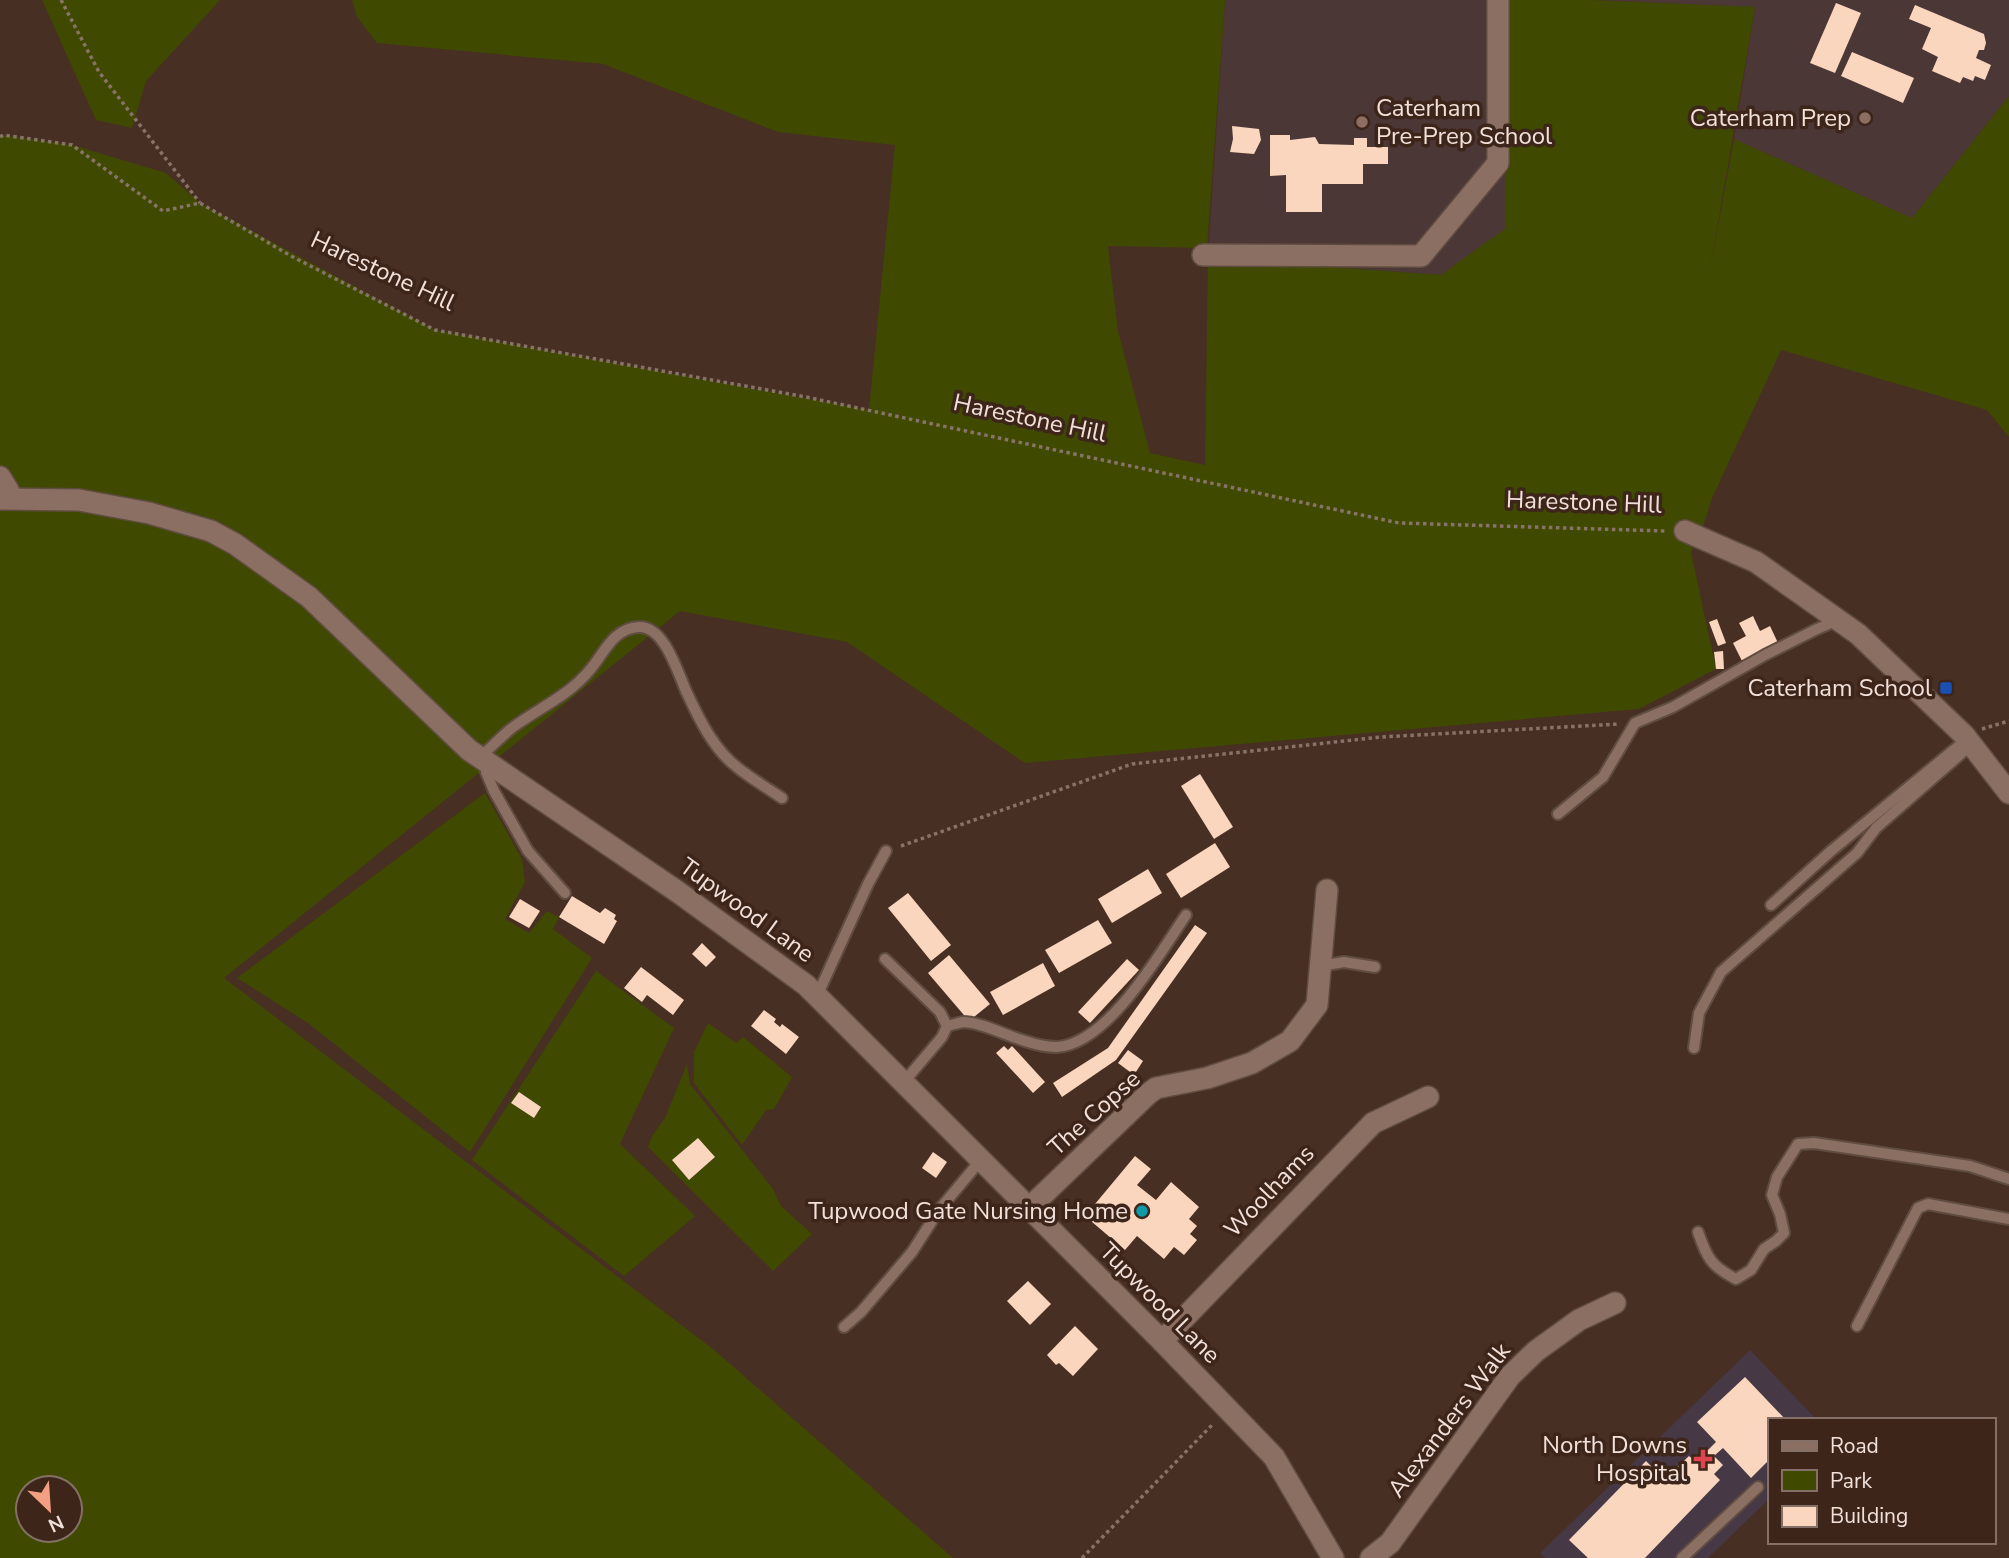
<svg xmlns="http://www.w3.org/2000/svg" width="2009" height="1558" viewBox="0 0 2009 1558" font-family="'Nunito Sans',sans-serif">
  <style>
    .education { fill: #4c3737 }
    .medical { fill: #463845 }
    .green { fill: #3f4900; fill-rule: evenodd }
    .building { fill: #f9d6bd }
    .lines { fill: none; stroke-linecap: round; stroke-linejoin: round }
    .service-casing { stroke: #604c41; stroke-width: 14 }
    .minor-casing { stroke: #604c41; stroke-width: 24 }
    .path { stroke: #887368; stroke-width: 3.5; stroke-dasharray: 3.5 3.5; stroke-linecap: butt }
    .service { stroke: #8b6f62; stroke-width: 10 }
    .minor { stroke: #8b6f62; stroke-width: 21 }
    .education-dot { fill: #8d6e63; stroke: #3d251a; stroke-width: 2.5 }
    .transit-dot { fill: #1a4fb4; stroke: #3d251a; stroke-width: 2.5 }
    .culture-dot { fill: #0f9aa8; stroke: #3d251a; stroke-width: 2.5 }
    .health-dot { fill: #e0444e; stroke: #3d251a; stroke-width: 2.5 }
    .labels { text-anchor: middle; stroke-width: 7; stroke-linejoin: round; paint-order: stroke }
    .poi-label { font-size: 24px; fill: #f1e1da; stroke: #3d251a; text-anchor: end }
    .street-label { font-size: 24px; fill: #f1e1da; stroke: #3d251a }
  </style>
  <rect width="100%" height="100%" fill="#482f23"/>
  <g class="education">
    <path d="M 1225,0 L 1506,0 L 1507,228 L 1441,275 L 1208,258 Z"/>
    <path d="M 1591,0 L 2009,0 L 2009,96 L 1912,218 L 1734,139 L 1755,7 Z"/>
  </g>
  <path class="medical" d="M 1750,1350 L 1817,1420 L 1769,1420 L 1769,1499 L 1708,1558 L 1545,1558 L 1540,1553 Z"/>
  <g class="green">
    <path d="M 42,0 L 220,0 L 146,81 L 132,128 L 96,120 Z"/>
    <path d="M 352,0 L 1225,0 L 1207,248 L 1108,246 L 1118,331 L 1150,453 L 1205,465 L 1208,258 L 1441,275 L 1506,228 L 1506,0 L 1591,0 L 1755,7 L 1709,276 L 1734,139 L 1912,218 L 2009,96 L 2009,437 L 1987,410 L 1781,350 L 1712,498 L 1704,524 L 1691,552 L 1716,669 L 1639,709 L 1025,763 L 847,642 L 680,611 L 224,978 L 713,1349 L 953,1558 L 0,1558 L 0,137 L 3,135 L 72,145 L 166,173 L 200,203 L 435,330 L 869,410 L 895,145 L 778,132 L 603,64 L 377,43 L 357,17 ZM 28,1488 L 70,1488 L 70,1530 L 28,1530 Z"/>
    <path d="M 485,793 L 522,859 L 525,882 L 505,919 L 529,933 L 547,911 L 559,917 L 553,929 L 592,958 L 470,1152 L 308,1023 L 237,978 Z"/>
    <path d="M 596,971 L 674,1028 L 620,1144 L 695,1216 L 624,1276 L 472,1160 ZM 519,1092 L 541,1107 L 534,1118 L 512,1103 Z"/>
    <path d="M 708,1023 L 736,1043 L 743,1037 L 792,1077 L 774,1109 L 766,1110 L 742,1145 L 694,1083 L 694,1052 Z"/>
    <path d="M 687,1064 L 690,1084 L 773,1189 L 781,1206 L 812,1234 L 773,1271 L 648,1147 L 652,1136 L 665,1118 ZM 715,1157 L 689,1180 L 673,1161 Z"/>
  </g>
  <g class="building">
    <path d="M 1836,3 L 1861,13 L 1835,73 L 1810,63 Z"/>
    <path d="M 1915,5 L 1984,34 L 1986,43 L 1984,50 L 1979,50 L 1976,58 L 1991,65 L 1985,80 L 1975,76 L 1973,81 L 1963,77 L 1960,83 L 1932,71 L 1938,57 L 1922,49 L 1931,28 L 1909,19 Z"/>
    <path d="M 1852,52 L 1914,78 L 1903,103 L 1841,76 Z"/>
    <path d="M 1232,126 L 1259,129 L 1261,140 L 1254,154 L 1230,152 L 1233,139 Z"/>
    <path d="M 1270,135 L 1290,135 L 1290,140 L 1315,137 L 1319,144 L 1354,145 L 1354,138 L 1367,138 L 1367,147 L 1388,147 L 1388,164 L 1363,164 L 1363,184 L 1322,184 L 1322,212 L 1286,212 L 1286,175 L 1270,176 Z"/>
    <path d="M 1753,616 L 1760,631 L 1770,626 L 1778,643 L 1742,661 L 1733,643 L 1746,636 L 1739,623 Z"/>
    <path d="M 1717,619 L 1726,643 L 1718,646 L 1709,622 Z"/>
    <path d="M 1723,651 L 1724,669 L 1716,669 L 1714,652 Z"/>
    <path d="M 1200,774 L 1233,827 L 1214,839 L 1181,786 Z"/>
    <path d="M 1215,843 L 1230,867 L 1181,898 L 1166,874 Z"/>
    <path d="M 1148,869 L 1162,893 L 1112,923 L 1098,899 Z"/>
    <path d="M 908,893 L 951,945 L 931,961 L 888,908 Z"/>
    <path d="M 572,896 L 600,913 L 605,908 L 616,915 L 614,919 L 617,921 L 604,944 L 559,917 Z"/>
    <path d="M 520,899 L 540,911 L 529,928 L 509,917 Z"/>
    <path d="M 1098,920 L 1112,943 L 1059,973 L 1045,950 Z"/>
    <path d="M 1195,925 L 1207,933 L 1116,1060 L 1062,1097 L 1053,1083 L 1108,1048 Z"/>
    <path d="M 702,943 L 716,957 L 706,967 L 692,954 Z"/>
    <path d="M 949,955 L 990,1004 L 969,1021 L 928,973 Z"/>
    <path d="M 1127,959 L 1139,970 L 1090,1023 L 1078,1012 Z"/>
    <path d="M 1043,963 L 1055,986 L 1003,1015 L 990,992 Z"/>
    <path d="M 641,967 L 684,1000 L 673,1015 L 647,995 L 642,1002 L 624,988 Z"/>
    <path d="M 764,1010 L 776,1019 L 774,1022 L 780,1027 L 782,1024 L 799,1037 L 786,1054 L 751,1026 Z"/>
    <path d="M 1004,1046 L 1008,1050 L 1012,1046 L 1045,1082 L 1033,1093 L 996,1053 Z"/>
    <path d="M 1128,1050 L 1143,1061 L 1134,1075 L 1118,1063 Z"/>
    <path d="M 519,1092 L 541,1107 L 534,1118 L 511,1103 Z"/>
    <path d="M 698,1138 L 715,1157 L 689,1180 L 672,1160 Z"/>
    <path d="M 933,1152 L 947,1162 L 936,1178 L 922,1168 Z"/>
    <path d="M 1135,1156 L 1151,1169 L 1137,1185 L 1156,1200 L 1171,1182 L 1199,1207 L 1189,1219 L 1197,1226 L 1190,1234 L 1197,1240 L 1184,1255 L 1174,1247 L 1164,1259 L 1137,1236 L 1125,1250 L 1085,1216 Z"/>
    <path d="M 1028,1281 L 1051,1304 L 1030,1325 L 1007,1301 Z"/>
    <path d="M 1075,1326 L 1098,1349 L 1073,1376 L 1059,1363 L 1056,1365 L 1047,1355 Z"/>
    <path d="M 1745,1377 L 1786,1420 L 1769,1420 L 1769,1460 L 1751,1478 L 1723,1448 L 1714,1456 L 1723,1465 L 1714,1474 L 1720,1480 L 1645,1558 L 1588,1558 L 1569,1540 L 1646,1461 L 1658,1473 L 1672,1472 L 1689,1456 L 1694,1460 L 1705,1448 L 1708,1450 L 1716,1442 L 1697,1422 Z"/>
  </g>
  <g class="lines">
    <defs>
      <g id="service">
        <path d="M 480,757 C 492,747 503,734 516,725 C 541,707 569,695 589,671 C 604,654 613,628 639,627 C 665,626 678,674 687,693 C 699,719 714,750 738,768 C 752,779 767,788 782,798"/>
        <path d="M 487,762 L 486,772 L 494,791 L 528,851 L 565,893"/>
        <path d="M 1558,814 L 1603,777 L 1635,723 L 1673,707 L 1765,655 L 1817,629 L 1838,620"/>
        <path d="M 1771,905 L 1831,851 L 1967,739"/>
        <path d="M 885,959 L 940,1012 L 947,1026 L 942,1037 L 903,1083"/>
        <path d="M 1321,966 L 1344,962 L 1375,967"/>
        <path d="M 817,996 L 868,884 L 886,851"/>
        <path d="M 947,1026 C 952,1025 958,1023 963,1022 C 981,1022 1007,1036 1025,1041 C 1034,1044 1047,1047 1057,1047 C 1108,1044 1160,953 1186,915"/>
        <path d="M 1694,1048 L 1699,1013 L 1721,972 L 1857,853 L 1876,828 L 1971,745"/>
        <path d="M 1698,1232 C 1707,1258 1711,1266 1736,1279 L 1751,1270 L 1764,1249 L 1776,1241 L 1784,1233 L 1780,1214 L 1772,1195 L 1777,1177 L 1798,1144 L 1814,1143 L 1970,1166 L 2009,1179"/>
        <path d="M 1857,1326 L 1918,1208 L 1928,1204 L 2009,1219"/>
        <path d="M 844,1327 L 861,1312 L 912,1252 L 939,1210 L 980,1161"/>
        <path d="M 1682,1558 L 1758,1487"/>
      </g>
      <g id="minor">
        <path d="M 1203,255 L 1421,256 L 1498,163 L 1498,0"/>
        <path d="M 0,477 L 8,490 L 11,498"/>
        <path d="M 0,499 L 79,500 L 149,513 L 211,531 L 235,544 L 309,597 L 469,750 L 678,892 L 806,985 L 1162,1341 L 1274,1457 L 1333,1558"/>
        <path d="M 1685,531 L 1756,562 L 1858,634 L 1964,735 L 2009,793"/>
        <path d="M 1028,1209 L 1148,1094 L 1156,1088 L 1207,1078 L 1252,1063 L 1290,1041 L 1317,1005 L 1327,890"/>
        <path d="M 1162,1341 L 1373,1123 L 1428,1097"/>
        <path d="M 1371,1558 L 1390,1543 L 1510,1376 L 1536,1351 L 1579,1320 L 1615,1303"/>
      </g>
    </defs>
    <use href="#service" class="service-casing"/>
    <use href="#minor" class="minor-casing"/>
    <g class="path">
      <path d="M 61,0 L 99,72 L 200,203"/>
      <path d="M 0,137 L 3,135 L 72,145 L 163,211 L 200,203 L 293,257 L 435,330 L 806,397 L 1399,523 L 1665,531"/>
      <path d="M 1982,729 L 2009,721"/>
      <path d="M 901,846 L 1132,764 L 1381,737 L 1619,724"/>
      <path d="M 1082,1558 L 1214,1423"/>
    </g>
    <use href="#service" class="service"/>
    <use href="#minor" class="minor"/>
  </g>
  <g class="education-dot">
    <circle cx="1865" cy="118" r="7"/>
    <circle cx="1362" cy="122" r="7"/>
  </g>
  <rect class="transit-dot" x="1939" y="681" width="14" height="14" rx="3.5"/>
  <circle class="culture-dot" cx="1142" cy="1211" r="7"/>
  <path class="health-dot" d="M1699.5 1448.5h7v7h7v7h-7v7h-7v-7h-7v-7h7z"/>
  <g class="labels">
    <g class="poi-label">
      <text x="1376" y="116" text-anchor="start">Caterham<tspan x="1376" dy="28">Pre-Prep School</tspan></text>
      <text x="1851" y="126">Caterham Prep</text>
      <text x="1932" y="696">Caterham School</text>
      <text x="1128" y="1219">Tupwood Gate Nursing Home</text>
      <text x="1687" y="1453">North Downs<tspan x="1687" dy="28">Hospital</tspan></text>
    </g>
    <g class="street-label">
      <text transform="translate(383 271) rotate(25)" y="8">Harestone Hill</text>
      <text transform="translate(1030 418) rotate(12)" y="8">Harestone Hill</text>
      <text transform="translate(1584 502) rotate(2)" y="8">Harestone Hill</text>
      <text transform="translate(747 910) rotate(36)" y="8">Tupwood Lane</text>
      <text transform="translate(1094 1113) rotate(-42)" y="8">The Copse</text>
      <text transform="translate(1269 1191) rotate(-46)" y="8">Woolhams</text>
      <text transform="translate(1160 1303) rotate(45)" y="8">Tupwood Lane</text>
      <text transform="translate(1449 1420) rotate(-53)" y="8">Alexanders Walk</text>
    </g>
  </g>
  <rect x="1768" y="1418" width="228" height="126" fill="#3d251a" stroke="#857067" stroke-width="2"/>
  <rect x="1782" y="1441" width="35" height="10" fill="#8b6f62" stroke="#857067" stroke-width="2"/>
  <text x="1830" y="1453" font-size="21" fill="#f1e1da">Road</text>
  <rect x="1782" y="1470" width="35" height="21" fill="#3f4900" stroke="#857067" stroke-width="2"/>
  <text x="1830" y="1488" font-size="21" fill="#f1e1da">Park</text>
  <rect x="1782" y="1506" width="35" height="21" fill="#f9d6bd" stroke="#857067" stroke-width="2"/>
  <text x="1830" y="1523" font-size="21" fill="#f1e1da">Building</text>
  <g transform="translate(49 1509) rotate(155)"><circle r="33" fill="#3d251a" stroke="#857067" stroke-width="2"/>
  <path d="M0-5L12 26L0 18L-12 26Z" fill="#f39f84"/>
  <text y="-10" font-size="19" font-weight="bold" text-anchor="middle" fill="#f1e1da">N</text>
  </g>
</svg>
